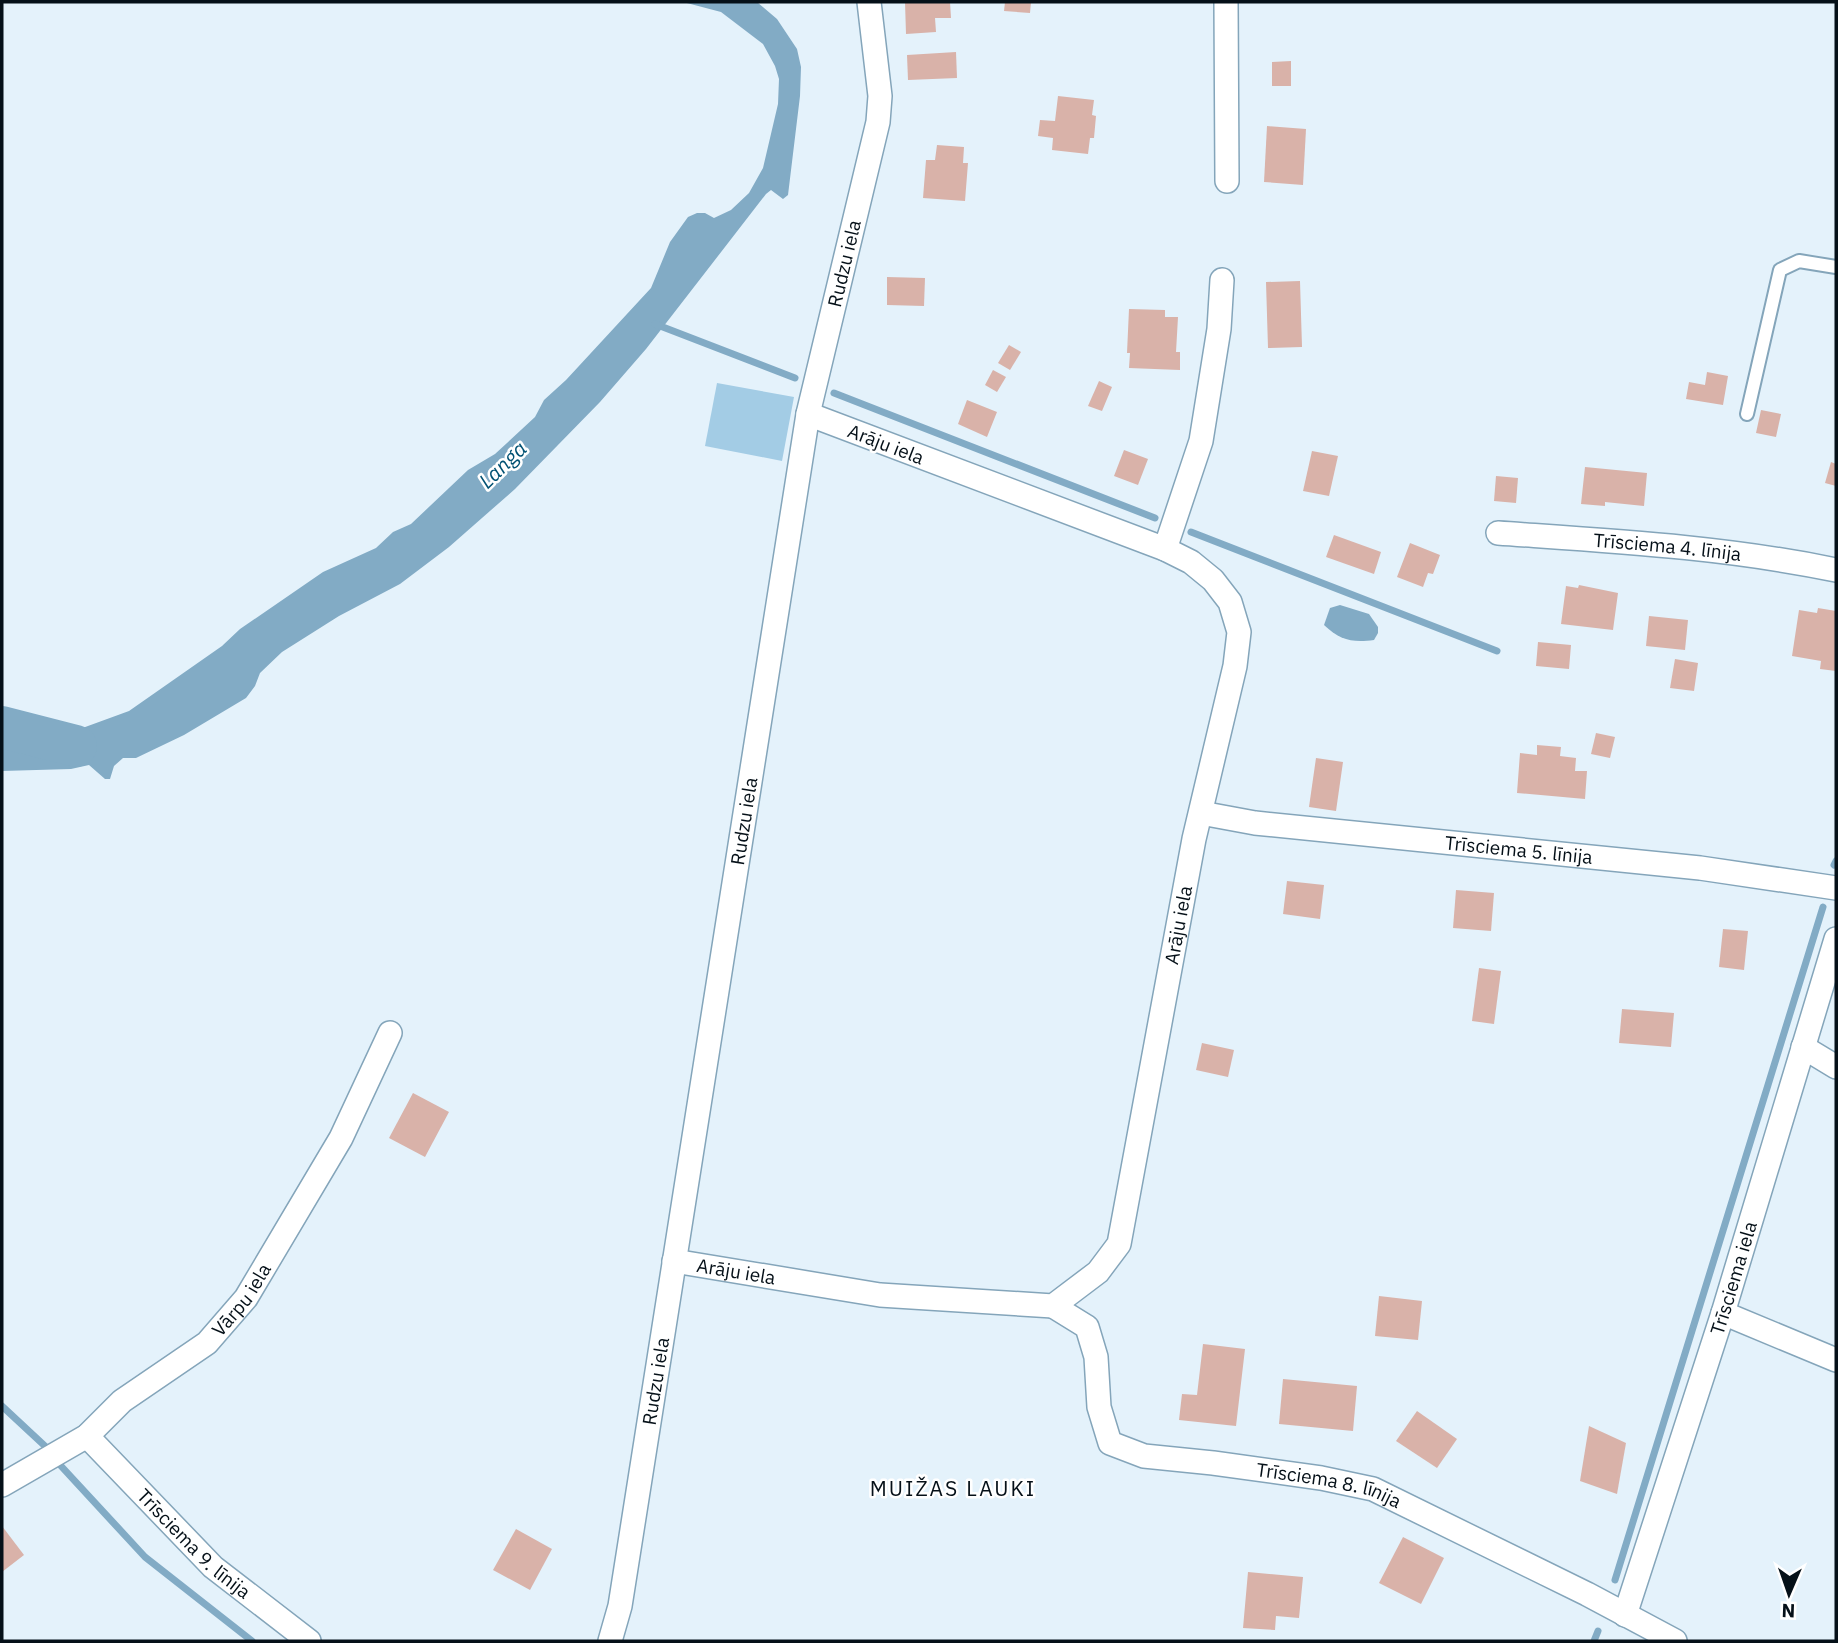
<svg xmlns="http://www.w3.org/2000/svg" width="1838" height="1643" viewBox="0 0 1838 1643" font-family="'IBM Plex Sans',sans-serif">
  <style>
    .green { fill: #a3cce5 }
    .water { fill: #82abc5 }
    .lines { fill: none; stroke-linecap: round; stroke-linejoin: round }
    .stream { stroke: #82abc5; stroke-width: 7 }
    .river { stroke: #82abc5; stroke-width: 42 }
    .building { fill: #d9b2a9 }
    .lane-casing { stroke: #84a5ba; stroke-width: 16 }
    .street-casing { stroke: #84a5ba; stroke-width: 26 }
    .lane { stroke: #fff; stroke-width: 12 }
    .street { stroke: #fff; stroke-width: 23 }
    .labels { text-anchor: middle; stroke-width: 5; stroke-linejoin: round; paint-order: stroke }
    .street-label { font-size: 19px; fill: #051018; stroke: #fff }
    .water-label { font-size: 21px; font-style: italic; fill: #005173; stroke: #fff }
    .neighbourhood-label { font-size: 21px; letter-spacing: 2px; fill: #051018; stroke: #fff }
  </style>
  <rect width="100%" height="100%" fill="#e4f2fb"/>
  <path class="green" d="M 717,383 L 794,397 L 782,461 L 705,446 Z"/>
  <g class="water">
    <path d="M 683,2 L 757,2 L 777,19 L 797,49 L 801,67 L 800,96 L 788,195 L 783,199 L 771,190 L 766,194 L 646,349 L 600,402 L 515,489 L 449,547 L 400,584 L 339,616 L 282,652 L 260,673 L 255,686 L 246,698 L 184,735 L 136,758 L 123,758 L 114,766 L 110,779 L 105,779 L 89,765 L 71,769 L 2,771 L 2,732 L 56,734 L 77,730 L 129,711 L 222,646 L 240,629 L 323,572 L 376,548 L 393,532 L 411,524 L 468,470 L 495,454 L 535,417 L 544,400 L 566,380 L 651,288 L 670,242 L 688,217 L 697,213 L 705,213 L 714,218 L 731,210 L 749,193 L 763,168 L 778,104 L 779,79 L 775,66 L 763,44 L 721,12 Z"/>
    <path d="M 1340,605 L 1369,614 L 1378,627 L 1378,633 L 1374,640 C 1352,643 1340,640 1324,625 L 1330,608 Z"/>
  </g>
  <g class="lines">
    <g class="stream">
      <path d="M 655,324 L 795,378"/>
      <path d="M 834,393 L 1155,518"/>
      <path d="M 1191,532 L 1497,651"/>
      <path d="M 1834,865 L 1836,861"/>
      <path d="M 2,1406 L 46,1447"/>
      <path d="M 61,1466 L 145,1557 L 252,1641"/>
      <path d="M 1615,1580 L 1823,907"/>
      <path d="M 1594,1641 L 1598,1631"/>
    </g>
    <path class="river" d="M 2,727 L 76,746"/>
  </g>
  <g class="building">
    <path d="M 905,2 L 950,2 L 951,18 L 935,18 L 936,32 L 906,34 Z"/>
    <path d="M 1005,2 L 1031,2 L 1030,13 L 1004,11 Z"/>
    <path d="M 956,52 L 957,78 L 908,80 L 907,55 Z"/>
    <path d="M 1291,61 L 1291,86 L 1272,86 L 1272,62 Z"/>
    <path d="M 1058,96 L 1094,100 L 1092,115 L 1096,116 L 1094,138 L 1090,138 L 1088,154 L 1052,150 L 1053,138 L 1038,136 L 1040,120 L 1055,121 Z"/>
    <path d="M 1267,126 L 1306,129 L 1303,185 L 1264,182 Z"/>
    <path d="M 937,145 L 964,147 L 963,163 L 968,163 L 965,201 L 923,198 L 926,160 L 935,160 Z"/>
    <path d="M 887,277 L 925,278 L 924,306 L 887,305 Z"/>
    <path d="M 1300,281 L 1302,347 L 1268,348 L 1266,282 Z"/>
    <path d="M 1129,309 L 1165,310 L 1165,317 L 1178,317 L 1176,352 L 1180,352 L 1180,370 L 1129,368 L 1130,353 L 1127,353 Z"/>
    <path d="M 1009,345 L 1021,352 L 1010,370 L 998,363 Z"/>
    <path d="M 993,370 L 1006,377 L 997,392 L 985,385 Z"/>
    <path d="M 1707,372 L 1728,376 L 1723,405 L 1686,399 L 1689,382 L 1705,385 Z"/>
    <path d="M 1099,381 L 1112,387 L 1102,411 L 1088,406 Z"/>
    <path d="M 967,400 L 997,412 L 987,437 L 958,424 Z"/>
    <path d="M 1761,410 L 1781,414 L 1776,437 L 1756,433 Z"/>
    <path d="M 1124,450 L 1148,459 L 1138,485 L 1114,476 Z"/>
    <path d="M 1312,451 L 1338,456 L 1329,496 L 1303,491 Z"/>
    <path d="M 1831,462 L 1836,464 L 1836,486 L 1825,483 Z"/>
    <path d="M 1585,467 L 1647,473 L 1644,506 L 1605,502 L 1605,506 L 1581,504 Z"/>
    <path d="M 1496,476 L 1518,478 L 1516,503 L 1494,501 Z"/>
    <path d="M 1334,535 L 1381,552 L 1374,574 L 1326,557 Z"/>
    <path d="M 1410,543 L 1440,555 L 1433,574 L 1428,573 L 1423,587 L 1397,577 Z"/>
    <path d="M 1579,585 L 1618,593 L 1613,630 L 1561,624 L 1566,586 L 1578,588 Z"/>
    <path d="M 1818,608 L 1836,611 L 1836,671 L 1820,669 L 1821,661 L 1792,656 L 1799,610 L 1817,613 Z"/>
    <path d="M 1649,616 L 1688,620 L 1685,650 L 1646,646 Z"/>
    <path d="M 1538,642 L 1571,645 L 1569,669 L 1536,666 Z"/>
    <path d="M 1675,659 L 1698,663 L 1694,691 L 1670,688 Z"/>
    <path d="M 1596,733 L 1615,737 L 1610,758 L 1591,754 Z"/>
    <path d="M 1537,745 L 1561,747 L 1560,756 L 1576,758 L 1575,771 L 1587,771 L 1585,799 L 1517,793 L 1520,753 L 1537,755 Z"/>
    <path d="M 1316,758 L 1343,762 L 1336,811 L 1309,807 Z"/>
    <path d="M 1287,881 L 1324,885 L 1320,919 L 1283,914 Z"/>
    <path d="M 1456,890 L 1494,893 L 1491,931 L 1453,928 Z"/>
    <path d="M 1723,929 L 1748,931 L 1744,970 L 1719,967 Z"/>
    <path d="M 1479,968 L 1501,971 L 1494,1024 L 1472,1021 Z"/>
    <path d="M 1622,1009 L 1674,1013 L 1671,1047 L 1619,1043 Z"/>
    <path d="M 1202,1043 L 1234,1050 L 1228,1077 L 1196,1070 Z"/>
    <path d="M 413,1093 L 449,1112 L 425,1157 L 389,1138 Z"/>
    <path d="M 1379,1296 L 1422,1301 L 1418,1340 L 1375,1336 Z"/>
    <path d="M 1203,1344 L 1245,1349 L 1236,1426 L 1179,1420 L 1182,1394 L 1197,1395 Z"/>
    <path d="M 1283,1379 L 1357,1386 L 1353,1431 L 1279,1424 Z"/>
    <path d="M 1417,1411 L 1457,1439 L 1437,1468 L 1396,1441 Z"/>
    <path d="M 1589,1426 L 1626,1443 L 1617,1494 L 1580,1481 Z"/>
    <path d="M 2,1526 L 24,1555 L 2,1572 Z"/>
    <path d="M 516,1529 L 552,1549 L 530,1590 L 493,1570 Z"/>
    <path d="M 1403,1537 L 1444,1558 L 1421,1604 L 1379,1583 Z"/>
    <path d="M 1248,1572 L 1303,1577 L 1299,1618 L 1276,1616 L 1275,1630 L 1243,1628 Z"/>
  </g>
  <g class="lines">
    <defs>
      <path id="lane" d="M 1747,414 L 1780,270 L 1799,261 L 1836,267"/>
      <g id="street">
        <path d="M 1226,2 L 1227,181"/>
        <path id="s1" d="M 1498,533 C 1611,541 1725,547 1836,570"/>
        <path d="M 1165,549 L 1201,441 L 1219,329 L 1222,280"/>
        <path id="s2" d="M 1201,813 L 1255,823 L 1700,868 L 1836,888"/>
        <path d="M 1803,1047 L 1836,1067"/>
        <path id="s3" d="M 674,1261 L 880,1295 L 1053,1306 L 1098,1272 L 1119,1244 L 1194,839 L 1235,666 L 1239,632 L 1230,602 L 1213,580 L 1191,562 L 1165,549 L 808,414"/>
        <path id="s4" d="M 1053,1306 L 1087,1327 L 1096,1357 L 1099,1407 L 1110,1443 L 1144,1456 L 1213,1463 L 1321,1478 L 1373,1489 L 1587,1594 L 1675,1641"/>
        <path d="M 1723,1313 L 1836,1360"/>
        <path id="s5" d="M 87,1436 L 213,1567 L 309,1641"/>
        <path id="s6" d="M 2,1485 L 87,1436 L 122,1401 L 207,1343 L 246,1298 L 341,1138 L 390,1033"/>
        <path id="s7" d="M 1625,1615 L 1723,1313 L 1836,939"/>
        <path id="s8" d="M 610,1641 L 620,1606 L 808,414 L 878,122 L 880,96 L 869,2"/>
      </g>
    </defs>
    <use href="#lane" class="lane-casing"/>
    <use href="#street" class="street-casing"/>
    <use href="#lane" class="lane"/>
    <use href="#street" class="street"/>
  </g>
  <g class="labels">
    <g class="street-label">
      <text dy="7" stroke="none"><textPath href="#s8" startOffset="1398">Rudzu iela</textPath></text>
      <text transform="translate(886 444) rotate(21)" y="7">Arāju iela</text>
      <text dy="7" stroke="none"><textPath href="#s1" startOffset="170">Trīsciema 4. līnija</textPath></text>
      <text dy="7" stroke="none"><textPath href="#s8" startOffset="831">Rudzu iela</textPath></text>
      <text dy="7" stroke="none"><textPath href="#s2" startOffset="320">Trīsciema 5. līnija</textPath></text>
      <text dy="7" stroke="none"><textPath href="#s3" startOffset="798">Arāju iela</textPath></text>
      <text dy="7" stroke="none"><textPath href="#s3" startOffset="63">Arāju iela</textPath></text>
      <text dy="7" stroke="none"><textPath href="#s7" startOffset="354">Trīsciema iela</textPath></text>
      <text dy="7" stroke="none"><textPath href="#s6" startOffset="306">Vārpu iela</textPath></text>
      <text dy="7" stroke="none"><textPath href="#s8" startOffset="264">Rudzu iela</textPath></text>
      <text dy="7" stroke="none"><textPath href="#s4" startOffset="383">Trīsciema 8. līnija</textPath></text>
      <text dy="7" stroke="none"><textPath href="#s5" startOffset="152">Trīsciema 9. līnija</textPath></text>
    </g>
    <g class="water-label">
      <text transform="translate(503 465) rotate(-44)" y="7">Langa</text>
    </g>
    <g class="neighbourhood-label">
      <text x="953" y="1496">MUIŽAS LAUKI</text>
    </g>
  </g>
  <rect width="1838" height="1643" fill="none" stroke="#051018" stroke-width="7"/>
  <g transform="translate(1789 1594) rotate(182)" stroke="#ffffff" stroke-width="5" paint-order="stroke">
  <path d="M0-5L12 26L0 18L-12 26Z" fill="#051018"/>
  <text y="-10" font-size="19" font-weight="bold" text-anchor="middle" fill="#051018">N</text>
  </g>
</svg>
